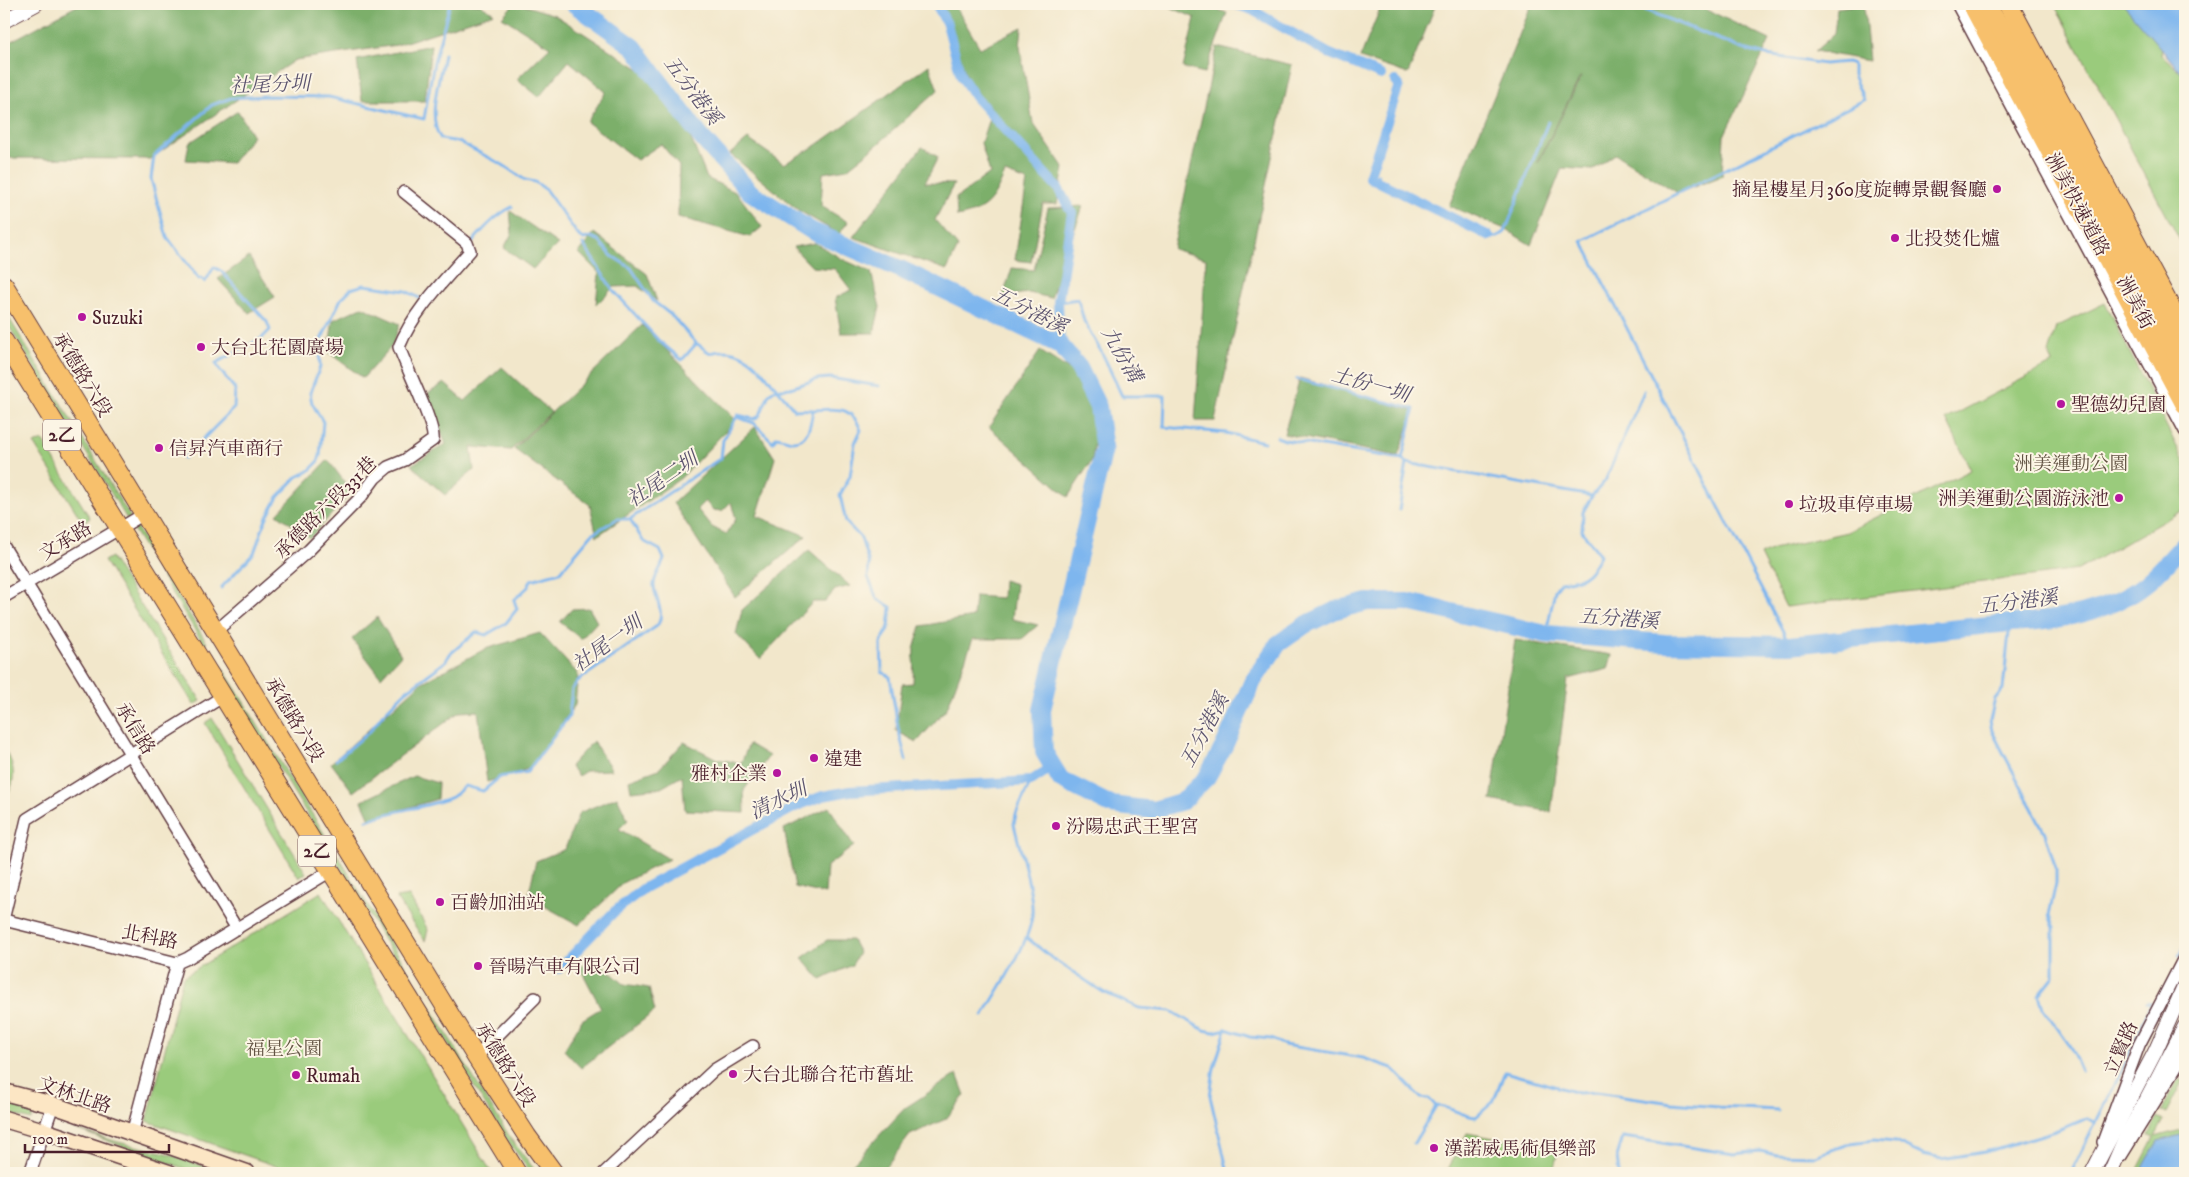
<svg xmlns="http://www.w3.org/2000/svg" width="2189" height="1177" viewBox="0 0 2189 1177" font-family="'IM FELL DW Pica','Noto Serif TC',serif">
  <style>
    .green { fill: #9acb7b; stroke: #727553 }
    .forest { fill: #7baf6b; stroke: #62674b; fill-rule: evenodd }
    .water { fill: #7eb6ee; stroke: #646a8c }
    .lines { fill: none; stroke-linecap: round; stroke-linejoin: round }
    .stream { stroke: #7eb6ee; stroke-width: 3 }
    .canal { stroke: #7eb6ee; stroke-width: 10 }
    .river { stroke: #7eb6ee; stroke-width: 18 }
    .minor-casing { stroke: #633d43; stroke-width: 14 }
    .tertiary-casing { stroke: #633d43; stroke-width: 16 }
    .secondary-casing { stroke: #633d43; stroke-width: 19 }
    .primary-casing { stroke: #633d43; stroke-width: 20 }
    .trunk-casing { stroke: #633d43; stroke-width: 21 }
    .minor { stroke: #fff; stroke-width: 11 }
    .tertiary { stroke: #fff; stroke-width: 14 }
    .secondary { stroke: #fce6c4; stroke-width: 16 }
    .primary { stroke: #f7c06c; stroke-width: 18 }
    .trunk { stroke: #f7c06c; stroke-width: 19 }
    .poi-dot { fill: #b5179e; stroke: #fcf5e5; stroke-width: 2 }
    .labels { text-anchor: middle; stroke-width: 4; stroke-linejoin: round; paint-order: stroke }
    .shield { fill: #fcf5e5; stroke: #7f5f63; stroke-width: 1 }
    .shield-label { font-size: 18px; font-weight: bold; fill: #4a1f2b }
    .poi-label { font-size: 19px; fill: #4a1f2b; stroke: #fcf5e5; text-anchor: start }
    .street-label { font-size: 19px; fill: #4a1f2b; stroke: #fcf5e5 }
    .park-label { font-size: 19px; fill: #625343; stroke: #fcf5e5 }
    .water-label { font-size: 20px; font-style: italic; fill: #5c546f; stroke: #fcf5e5 }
  </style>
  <rect width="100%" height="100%" fill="#fcf5e5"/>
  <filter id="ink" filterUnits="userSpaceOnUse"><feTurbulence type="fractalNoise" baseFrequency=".02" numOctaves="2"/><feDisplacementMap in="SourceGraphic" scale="10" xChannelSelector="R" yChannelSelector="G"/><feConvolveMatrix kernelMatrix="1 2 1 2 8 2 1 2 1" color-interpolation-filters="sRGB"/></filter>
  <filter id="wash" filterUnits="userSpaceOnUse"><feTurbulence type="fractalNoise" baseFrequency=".0096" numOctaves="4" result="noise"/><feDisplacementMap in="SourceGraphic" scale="20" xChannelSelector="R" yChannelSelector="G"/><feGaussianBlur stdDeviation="1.12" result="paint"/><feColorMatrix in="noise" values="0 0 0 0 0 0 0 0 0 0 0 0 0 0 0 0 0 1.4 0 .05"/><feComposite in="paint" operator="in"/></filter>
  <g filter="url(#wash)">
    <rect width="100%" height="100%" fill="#f2e7cb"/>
    <g class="green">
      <path d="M 2054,4 L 2124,4 L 2161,47 L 2162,55 L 2177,69 L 2185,69 L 2185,250 Z"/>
      <path d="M 2105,303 L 2185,463 L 2185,509 L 2078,570 L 1786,607 L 1760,555 L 1773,549 L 1847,532 L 1971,470 L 1946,419 L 2053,363 L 2048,353 L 2056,327 Z"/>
      <path d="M 4,310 L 207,643 L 204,645 L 4,318 Z"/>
      <path d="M 42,440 L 90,518 L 83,523 L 34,444 Z"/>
      <path d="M 111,557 L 201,701 L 194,705 L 104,561 Z"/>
      <path d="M 213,652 L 511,1139 L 537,1173 L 532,1173 L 507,1140 L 209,654 Z"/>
      <path d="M 212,718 L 306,873 L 299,878 L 205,723 Z"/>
      <path d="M 4,750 C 17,764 16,786 4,800 Z"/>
      <path d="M 321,892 L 492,1173 L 296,1173 L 147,1121 L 183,977 Z"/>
      <path d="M 409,896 L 428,930 L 425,941 L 396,898 Z"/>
      <path d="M 2178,1080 L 2184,1080 L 2167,1113 L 2162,1111 Z"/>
      <path d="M 4,1100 L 34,1109 L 31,1120 L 4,1112 Z"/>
      <path d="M 2158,1117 L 2164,1120 L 2155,1137 L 2185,1129 L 2185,1173 L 2136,1173 L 2154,1138 L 2149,1135 Z"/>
      <path d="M 72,1128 L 118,1142 L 166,1153 L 224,1173 L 197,1173 Z"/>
      <path d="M 1467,1133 L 1558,1150 L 1553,1173 L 1446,1173 Z"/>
    </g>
    <g class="forest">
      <path d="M 80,4 L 215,5 L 226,4 L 480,4 L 494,13 L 397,45 L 295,60 L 150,159 L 4,158 L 4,45 Z"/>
      <path d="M 514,4 L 520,4 L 555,15 L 641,70 L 685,124 L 707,178 L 737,193 L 762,227 L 750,237 L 678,217 L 679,166 L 661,144 L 637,160 L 587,122 L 606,92 L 569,61 L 539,97 L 517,79 L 550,47 L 502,17 Z"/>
      <path d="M 942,4 L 954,4 L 980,48 L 1022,27 L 1020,47 L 1033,123 L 1064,168 L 1057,204 L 1043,204 L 1031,262 L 1015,260 L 1027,181 L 1005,173 C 992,202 989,210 957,217 L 956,198 L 990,173 L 981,143 L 992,109 L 969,84 Z"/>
      <path d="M 1163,4 L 1202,4 L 1227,13 L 1205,73 L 1183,68 L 1195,18 Z"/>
      <path d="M 1382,4 L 1436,4 L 1408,74 L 1360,58 Z"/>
      <path d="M 1532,4 L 1695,4 L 1770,40 L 1724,136 L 1722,176 L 1678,193 L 1615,154 L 1593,170 L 1562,168 L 1531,245 L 1505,229 L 1449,206 ZM 1580,77 L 1581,77 L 1538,163 L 1538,162 Z"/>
      <path d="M 1864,4 L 1869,61 L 1815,51 L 1834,34 L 1837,8 Z"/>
      <path d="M 431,45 L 425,101 L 362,101 L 357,60 Z"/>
      <path d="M 1217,47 L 1292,65 L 1215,421 L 1195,421 L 1206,259 L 1173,249 Z"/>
      <path d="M 929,65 L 938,90 L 877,145 L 847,169 L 823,173 L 821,206 L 848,222 L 839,234 L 798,210 L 730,154 L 748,139 L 784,164 L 817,145 Z"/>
      <path d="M 238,111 L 253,136 L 232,163 L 186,160 L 189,143 Z"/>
      <path d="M 922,147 L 938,157 L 925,183 L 954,184 L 935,220 L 958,247 L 947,270 L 853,237 Z"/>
      <path d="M 1083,206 L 1051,298 L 1029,293 L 1003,296 L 1012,268 L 1034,270 L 1048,208 Z"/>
      <path d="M 510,211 L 558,244 L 533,269 L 504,248 L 512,233 Z"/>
      <path d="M 594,233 L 647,274 L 657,301 L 637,286 L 614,287 L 596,305 L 599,273 L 579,253 Z"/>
      <path d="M 815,243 L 844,260 L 871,272 L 880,307 L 874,333 L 841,333 L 835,298 L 851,290 L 835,269 L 812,267 L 793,247 Z"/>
      <path d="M 249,257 L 275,297 L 249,313 L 218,279 Z"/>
      <path d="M 362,307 L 400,324 L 392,346 L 363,378 L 328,352 L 333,320 Z"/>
      <path d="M 642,325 L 736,420 L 681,478 L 597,536 L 590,505 L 514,449 Z"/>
      <path d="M 1040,351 L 1079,376 L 1097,427 L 1092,460 L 1068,497 L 989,427 Z"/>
      <path d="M 502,367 L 551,412 L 511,450 L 471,447 L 474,470 L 445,495 L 411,465 L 446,444 L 426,395 L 444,383 L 465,401 Z"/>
      <path d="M 1300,378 L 1414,411 L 1398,456 L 1284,434 Z"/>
      <path d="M 755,427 L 775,458 L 757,516 L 806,536 L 735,597 L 673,503 ZM 705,501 L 713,510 L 722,511 L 731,502 L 736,519 L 726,534 L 712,527 L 697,509 Z"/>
      <path d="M 328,460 L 352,492 L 310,538 L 277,514 Z"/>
      <path d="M 809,550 L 850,586 L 835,590 L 825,602 L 813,602 L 760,659 L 736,634 L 742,610 Z"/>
      <path d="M 1003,580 L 1016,584 L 1012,619 L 1038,625 L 1022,639 L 973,639 L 947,708 L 917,742 L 896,731 L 902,684 L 913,683 L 914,649 L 921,626 L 973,617 L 975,596 L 1002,598 Z"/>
      <path d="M 589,608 L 597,622 L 581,639 L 560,622 L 572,609 Z"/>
      <path d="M 377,617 L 401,655 L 381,677 L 352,639 Z"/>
      <path d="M 540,633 L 578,674 L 575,705 L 531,768 L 487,782 L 478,711 L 459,712 L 353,792 L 331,763 L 421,683 L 485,649 Z"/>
      <path d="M 1515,640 L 1612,655 L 1608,669 L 1568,679 L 1551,812 L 1491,800 Z"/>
      <path d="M 593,741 L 612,770 L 586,771 L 578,776 L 570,766 Z"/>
      <path d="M 684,742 L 717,759 L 741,763 L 749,744 L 769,756 L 744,790 L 745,813 L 685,810 L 682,776 L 661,788 L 631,791 L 629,780 L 659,769 Z"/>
      <path d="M 414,776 L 438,783 L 437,799 L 370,819 L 362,801 Z"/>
      <path d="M 617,797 L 628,820 L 619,829 L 669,859 L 624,882 L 579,925 L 528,897 L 536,861 L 565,849 L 579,813 Z"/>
      <path d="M 829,807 L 854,846 L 827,866 L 825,894 L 795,887 L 784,829 Z"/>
      <path d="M 827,940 L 852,940 L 859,953 L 852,965 L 821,980 L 802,958 Z"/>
      <path d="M 592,956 L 624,984 L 649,988 L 655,1011 L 581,1068 L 564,1050 L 582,1020 L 601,1008 L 580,968 Z"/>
      <path d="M 957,1074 L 965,1095 L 946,1119 L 910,1135 L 881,1173 L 844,1173 L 905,1108 Z"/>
    </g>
    <g class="water">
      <path d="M 2123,4 L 2185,4 L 2185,77 Z"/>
      <path d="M 2185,1134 L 2185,1173 L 2140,1173 L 2158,1141 Z"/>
    </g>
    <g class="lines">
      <g class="stream">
        <path d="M 1630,4 L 1743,49 L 1766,55 L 1824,64 L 1847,62 L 1853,64 L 1853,75 L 1864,100 L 1582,241 L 1790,645"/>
        <path d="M 444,54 C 440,78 426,118 441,139 L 459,142 L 503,165 L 525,180 L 535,182 L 545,189 L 578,235 L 584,239 L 591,237 L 598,240 L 612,256 L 631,268 L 653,301 L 671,315 L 696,343 L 710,353 C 742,344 757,365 776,387"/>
        <path d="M 1370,182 L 1378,174"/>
        <path d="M 1489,236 L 1498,237 L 1505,232 L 1548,122"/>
        <path d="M 471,244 C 482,230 496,215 512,207"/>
        <path d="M 583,244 L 613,290 L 659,341 L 682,360 L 696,344"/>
        <path d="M 1058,302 L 1078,299 L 1084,321 L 1104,357 L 1122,396 L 1165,396 L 1164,427 L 1226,433 L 1264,442"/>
        <path d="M 1297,379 L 1414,409 L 1402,459"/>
        <path d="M 779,391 L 795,410 C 802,409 809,410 815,410 C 837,409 851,405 861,430 L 855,443 L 850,476 L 840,495 L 846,522 L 861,538 L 869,564 L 868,577 L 877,599 L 891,607 L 889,627 L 881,643 L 882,672 L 890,677 L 898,728 L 906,760"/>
        <path d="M 737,417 L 754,423 L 773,442 L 776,437 C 781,437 786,440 792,441 C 809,442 811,422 813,410"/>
        <path d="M 1277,437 L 1285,440 L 1402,459"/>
        <path d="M 184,458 L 234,408 L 235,389 L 219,369 L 216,363 L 262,338 L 270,330 L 267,322 L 221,271 L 214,267 L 205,282 L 201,278 L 199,279 L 167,237 L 151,179 L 154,156 L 212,105 L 231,98 L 266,96 L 329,97 L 424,119 L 434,62 L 450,4"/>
        <path d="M 1402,459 L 1407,463 L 1592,496"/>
        <path d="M 1399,510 L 1407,463"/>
        <path d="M 221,588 L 254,553 L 266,519 L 278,497 L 297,477 L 309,471 L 317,463 L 320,456 L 323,422 L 312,403 L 310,393 L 320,367 L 319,344 L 341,299 L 351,289 L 364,285 L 406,291 L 423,300"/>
        <path d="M 2010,623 L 2003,689 L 1995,699 L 1990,720 L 1992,731 L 2045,833 L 2056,869 L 2056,883 L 2049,915 L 2054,928 L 2054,976 L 2039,995 L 2043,1008 L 2070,1046 L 2081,1071"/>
        <path d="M 1546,634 L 1555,590 L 1561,582 C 1586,579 1589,576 1600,555 L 1582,531 L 1583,512 L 1592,496 L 1605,481 L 1644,391"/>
        <path d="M 336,760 L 370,731 L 383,714 L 405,692 L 445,662 L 450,654 L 476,632 L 486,635 L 506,623 L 517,609 L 514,600 L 528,587 L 531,580 L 560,572 L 592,534 L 617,519 L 630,519 L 721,458 L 723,440 L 738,415 L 755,419 L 760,415 L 769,394 L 774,390 L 790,388 L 818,379 L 830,378 L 879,386"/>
        <path d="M 367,820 C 394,810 424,808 450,798 C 456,796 460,789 465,786 L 483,791 L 500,777 L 527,772 L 569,716 L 572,689 L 579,680 L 657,626 C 666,613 655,599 654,586 C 653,578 662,567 664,559 L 660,550 L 643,541 L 630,519"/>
        <path d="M 1026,937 L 1052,958 L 1103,992 L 1139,1008 L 1171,1011 L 1204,1030 L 1214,1032 L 1226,1029 L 1214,1068 L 1210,1096 L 1228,1173"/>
        <path d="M 2179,956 L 2185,943"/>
        <path d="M 983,1016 C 998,990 1030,943 1032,915 C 1034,893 1019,847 1014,824 L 1016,814 L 1031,781"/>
        <path d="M 1226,1029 L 1250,1037 L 1271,1039 L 1284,1045 L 1363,1058 L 1392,1068 L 1421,1098 L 1429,1099 L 1436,1106 C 1450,1106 1461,1116 1476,1117 L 1493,1102 L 1505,1072 L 1578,1093 L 1596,1092 L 1672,1103 L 1718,1107 L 1778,1110"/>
        <path d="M 2128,1054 L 2152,1003 L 2147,1002"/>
        <path d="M 1414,1143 L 1436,1106"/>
        <path d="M 1619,1173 L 1617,1157 L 1623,1137 L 1734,1154 L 1760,1151 L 1777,1155 L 1815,1156 L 1851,1143 L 1874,1140 L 1895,1142 L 1923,1155 L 1941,1159 L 1985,1152 L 2056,1131 L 2088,1118 L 2096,1123"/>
        <path d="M 2071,1173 L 2130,1053"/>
      </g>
      <g class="canal">
        <path d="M 936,4 L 947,24 L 961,76 L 975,97 L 1058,188 L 1072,213 L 1058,302 L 1060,345"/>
        <path d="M 1234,4 L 1252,10 L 1328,53 L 1381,75"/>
        <path d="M 1395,81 L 1399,85 L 1369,177 L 1489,236"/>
        <path d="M 559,969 L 614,912 L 644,888 L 797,806 L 823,796 L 850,791 L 1031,781 L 1052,767"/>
      </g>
      <path class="river" d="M 574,4 L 634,47 L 701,137 L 750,192 L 812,231 L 900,269 L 1060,345 L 1079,368 L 1098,407 L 1104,449 L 1042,710 L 1044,752 L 1061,780 L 1111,805 L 1153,810 L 1183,801 L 1207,777 L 1224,746 L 1253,681 L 1278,644 L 1305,625 L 1336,610 L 1368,602 L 1408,602 L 1546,634 L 1665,643 L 1790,645 L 2010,623 C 2056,621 2107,614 2145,584 C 2159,573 2172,557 2185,543"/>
    </g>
  </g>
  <g filter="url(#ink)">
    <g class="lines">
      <defs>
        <g id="minor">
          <path d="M 1957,4 L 2185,431"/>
          <path d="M 4,547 L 237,929"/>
          <path d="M 4,597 L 144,514"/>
          <path d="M 216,631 L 309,550 L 361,497 L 375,478 L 388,467 L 405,460 L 433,440 C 436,426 405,365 399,347 C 414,310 444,281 470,251 L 467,243 L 404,192"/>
          <path d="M 4,916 L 27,819 L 222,697"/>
          <path d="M 4,920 L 177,963 L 188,958 L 329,872"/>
          <path d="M 476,1057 L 535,998"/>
          <path d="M 2177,1059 L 2185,1042"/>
          <path d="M 132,1134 L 177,963"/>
          <path d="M 2103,1142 L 2139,1045 L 2185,956"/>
          <path d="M 2121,1156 L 2185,1053"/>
          <path d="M 30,1173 L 53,1105"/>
          <path d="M 604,1173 L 714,1070 L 753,1046"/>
        </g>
        <g id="tertiary">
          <path d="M 4,21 L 36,4"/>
          <path d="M 2092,1173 L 2155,1052 L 2185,985"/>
          <path d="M 2110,1173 L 2127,1134 L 2145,1103 L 2185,1026"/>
        </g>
        <g id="secondary">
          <path d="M 4,1092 L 53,1105 L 247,1173"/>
          <path d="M 4,1119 L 44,1131 L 169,1173"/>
        </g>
        <g id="primary">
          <path d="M 4,285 L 476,1057 L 527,1136 L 554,1173"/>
          <path d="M 4,341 L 517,1173"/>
        </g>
        <g id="trunk">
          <path d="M 1972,4 L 2185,404"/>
          <path d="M 1985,4 L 2009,41 L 2185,369"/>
          <path d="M 2008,4 L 2185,335"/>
        </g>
      </defs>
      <use href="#minor" class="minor-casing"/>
      <use href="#tertiary" class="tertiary-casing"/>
      <use href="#secondary" class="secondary-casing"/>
      <use href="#primary" class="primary-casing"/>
      <use href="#trunk" class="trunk-casing"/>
      <use href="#minor" class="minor"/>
      <use href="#tertiary" class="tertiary"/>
      <use href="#secondary" class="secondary"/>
      <use href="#primary" class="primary"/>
      <use href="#trunk" class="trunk"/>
    </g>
  </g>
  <g class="poi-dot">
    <circle cx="1997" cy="189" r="5"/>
    <circle cx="1895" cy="238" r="5"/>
    <circle cx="82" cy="317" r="5"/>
    <circle cx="201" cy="347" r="5"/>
    <circle cx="2061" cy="404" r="5"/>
    <circle cx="159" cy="448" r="5"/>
    <circle cx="2119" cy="498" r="5"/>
    <circle cx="1789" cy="504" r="5"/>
    <circle cx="814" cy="758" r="5"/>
    <circle cx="777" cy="773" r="5"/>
    <circle cx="1056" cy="826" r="5"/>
    <circle cx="440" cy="902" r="5"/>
    <circle cx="478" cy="966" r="5"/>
    <circle cx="733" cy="1074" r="5"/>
    <circle cx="296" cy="1075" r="5"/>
    <circle cx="1434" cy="1148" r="5"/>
  </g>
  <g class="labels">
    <g class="shield">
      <rect x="43" y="419.5" width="38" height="31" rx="4"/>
      <rect x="298" y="835.5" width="38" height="31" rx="4"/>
    </g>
    <g class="shield-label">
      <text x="62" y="441">2乙</text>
      <text x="317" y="857">2乙</text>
    </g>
    <g class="poi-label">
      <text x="1987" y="196" text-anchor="end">摘星樓星月360度旋轉景觀餐廳</text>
      <text x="1905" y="245">北投焚化爐</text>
      <text x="92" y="324">Suzuki</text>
      <text x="211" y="354">大台北花園廣場</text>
      <text x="2071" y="411">聖德幼兒園</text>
      <text x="169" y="455">信昇汽車商行</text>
      <text x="2109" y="505" text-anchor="end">洲美運動公園游泳池</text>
      <text x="1799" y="511">垃圾車停車場</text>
      <text x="824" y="765">違建</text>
      <text x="767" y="780" text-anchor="end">雅村企業</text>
      <text x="1066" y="833">汾陽忠武王聖宮</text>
      <text x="450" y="909">百齡加油站</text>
      <text x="488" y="973">晉暘汽車有限公司</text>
      <text x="743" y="1081">大台北聯合花市舊址</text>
      <text x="306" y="1082">Rumah</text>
      <text x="1444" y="1155">漢諾威馬術俱樂部</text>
    </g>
    <g class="street-label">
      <text transform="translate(2078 204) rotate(62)" y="7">洲美快速道路</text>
      <text transform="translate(2136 302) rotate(62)" y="7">洲美街</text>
      <text transform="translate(83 374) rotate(59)" y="7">承德路六段</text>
      <text transform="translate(325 507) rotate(-45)" y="7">承德路六段331巷</text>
      <text transform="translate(65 540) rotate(-31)" y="7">文承路</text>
      <text transform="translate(295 719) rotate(59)" y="7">承德路六段</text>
      <text transform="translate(136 728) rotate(58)" y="7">承信路</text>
      <text transform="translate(150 936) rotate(11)" y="7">北科路</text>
      <text transform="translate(2120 1048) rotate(-67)" y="7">立賢路</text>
      <text transform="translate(506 1064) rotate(58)" y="7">承德路六段</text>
      <text transform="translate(75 1094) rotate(19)" y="7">文林北路</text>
    </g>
    <g class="park-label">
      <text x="2071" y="470">洲美運動公園</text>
      <text x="284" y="1055">福星公園</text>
    </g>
    <g class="water-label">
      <text transform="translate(270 84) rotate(-2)" y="7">社尾分圳</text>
      <text transform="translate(693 90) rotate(53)" y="7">五分港溪</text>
      <text transform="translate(1030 310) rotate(27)" y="7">五分港溪</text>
      <text transform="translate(1122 354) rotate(60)" y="7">九份溝</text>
      <text transform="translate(1371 384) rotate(16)" y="7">土份一圳</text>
      <text transform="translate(662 479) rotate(-34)" y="7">社尾二圳</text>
      <text transform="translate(2018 601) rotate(-7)" y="7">五分港溪</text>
      <text transform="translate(1619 618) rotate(4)" y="7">五分港溪</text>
      <text transform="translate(607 643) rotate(-36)" y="7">社尾一圳</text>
      <text transform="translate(1204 730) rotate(-62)" y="7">五分港溪</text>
      <text transform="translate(778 800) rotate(-25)" y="7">清水圳</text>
    </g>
  </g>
  <rect width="2189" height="1177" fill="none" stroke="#fcf5e5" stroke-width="20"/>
  <path d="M25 1144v8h144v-8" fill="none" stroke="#4a1f2b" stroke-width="2.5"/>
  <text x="32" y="1144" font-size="15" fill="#4a1f2b" stroke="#fcf5e5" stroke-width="4" paint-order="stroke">100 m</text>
</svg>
